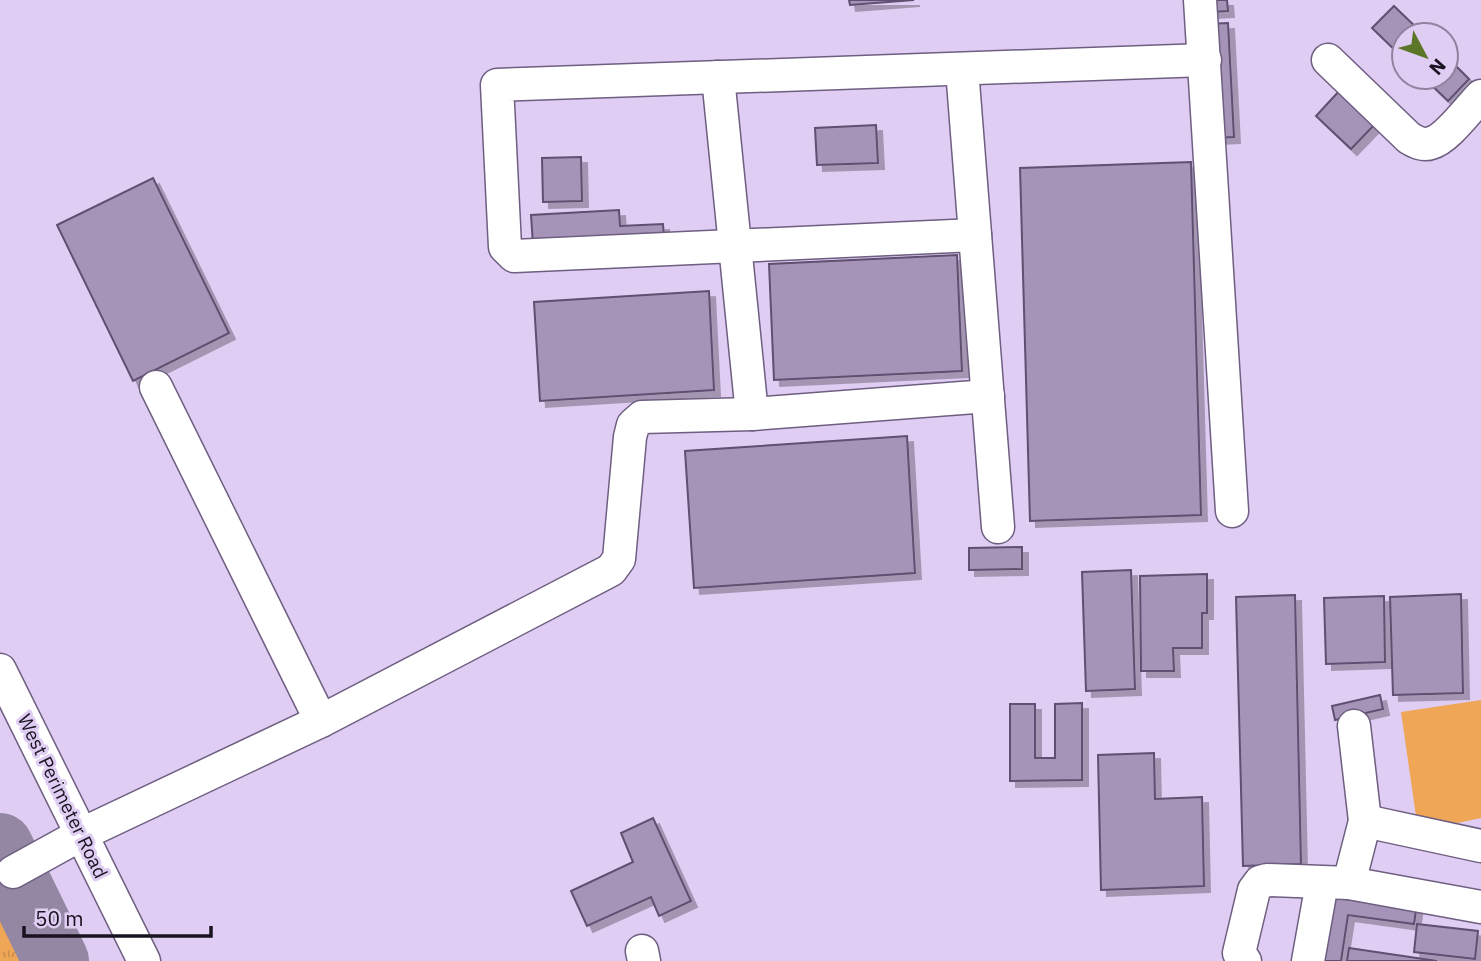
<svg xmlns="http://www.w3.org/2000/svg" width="1481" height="961" viewBox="0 0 1481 961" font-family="'IBM Plex Sans',sans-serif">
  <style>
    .grass { fill: url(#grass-tufts) }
    .pitch { fill: #efa656 }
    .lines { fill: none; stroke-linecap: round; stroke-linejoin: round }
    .taxiway { stroke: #9487a4; stroke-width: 66 }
    .building { fill: #a594b8; stroke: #5f4f6f; stroke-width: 2; filter: url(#shadow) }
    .minor-casing { stroke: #6e5e80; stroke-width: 35 }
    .minor { stroke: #fff; stroke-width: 32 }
    .labels { text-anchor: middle; stroke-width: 6; stroke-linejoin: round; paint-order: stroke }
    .street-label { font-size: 19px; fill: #191320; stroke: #dfcdf3 }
  </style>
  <defs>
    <pattern id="grass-tufts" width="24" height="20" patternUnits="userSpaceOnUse" patternTransform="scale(1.75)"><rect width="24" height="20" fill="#efa656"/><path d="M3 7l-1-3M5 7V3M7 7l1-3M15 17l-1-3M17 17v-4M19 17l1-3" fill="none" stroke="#cc8e4b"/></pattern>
    <filter id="shadow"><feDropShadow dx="6" dy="6" stdDeviation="0" flood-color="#0004"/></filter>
  </defs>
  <rect width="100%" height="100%" fill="#dfcdf3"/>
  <path class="grass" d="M 0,900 L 30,961 L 0,961 Z"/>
  <path class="pitch" d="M 1481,700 L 1481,818 L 1443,826 L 1417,823 L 1401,712 Z"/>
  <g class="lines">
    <path class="taxiway" d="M 0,846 L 56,961"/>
  </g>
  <g class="building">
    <path d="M 849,0 L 914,0 L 850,5 Z"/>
    <path d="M 1208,0 L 1227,0 L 1228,11 L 1209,12 Z"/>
    <path d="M 1394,6 L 1424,35 L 1404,35 L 1404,59 L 1372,28 Z"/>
    <path d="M 1228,23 L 1234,137 L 1214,138 L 1208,24 Z"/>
    <path d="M 1446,56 L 1469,79 L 1448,101 L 1423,77 L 1446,77 Z"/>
    <path d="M 1341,89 L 1377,122 L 1351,149 L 1316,116 Z"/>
    <path d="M 876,125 L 878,163 L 817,165 L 815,128 Z"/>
    <path d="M 581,157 L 582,201 L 543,202 L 542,158 Z"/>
    <path d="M 1191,162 L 1201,515 L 1030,521 L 1020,168 Z"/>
    <path d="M 153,178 L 229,333 L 133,381 L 57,225 Z"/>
    <path d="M 619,210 L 620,226 L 663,224 L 664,238 L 533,245 L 531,215 Z"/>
    <path d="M 957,255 L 962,371 L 774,380 L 769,264 Z"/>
    <path d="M 709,291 L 714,390 L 540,401 L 534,302 Z"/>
    <path d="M 907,436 L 915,573 L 694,588 L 685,451 Z"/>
    <path d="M 1022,547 L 1022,569 L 969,570 L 969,548 Z"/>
    <path d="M 1131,570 L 1135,689 L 1086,691 L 1082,572 Z"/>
    <path d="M 1207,574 L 1207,613 L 1202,613 L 1202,648 L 1173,648 L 1174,671 L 1141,671 L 1140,576 Z"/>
    <path d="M 1461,594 L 1463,693 L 1393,695 L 1390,597 Z"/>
    <path d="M 1295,595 L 1301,864 L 1243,866 L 1236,597 Z"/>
    <path d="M 1384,596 L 1385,662 L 1326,664 L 1324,598 Z"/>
    <path d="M 1380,695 L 1383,709 L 1335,720 L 1332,706 Z"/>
    <path d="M 1082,703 L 1082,780 L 1010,781 L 1010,704 L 1035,704 L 1035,758 L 1055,758 L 1055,704 Z"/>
    <path d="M 1154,753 L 1155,799 L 1202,797 L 1204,886 L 1101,890 L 1098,755 Z"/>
    <path d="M 653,818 L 691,901 L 659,916 L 651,897 L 587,926 L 571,891 L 633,862 L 621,833 Z"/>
    <path d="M 1331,892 L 1417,903 L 1414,924 L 1348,915 L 1341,961 L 1321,961 Z"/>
    <path d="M 1417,924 L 1478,931 L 1475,959 L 1414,952 Z"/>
    <path d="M 1349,948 L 1437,961 L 1347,961 Z"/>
  </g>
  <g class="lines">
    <defs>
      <g id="minor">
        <path d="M 1200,0 L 1232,511"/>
        <path d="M 1328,60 L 1409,138 C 1416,142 1423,146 1431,143 C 1447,139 1469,108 1481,96"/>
        <path d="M 962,69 L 998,527"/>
        <path d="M 718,77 L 752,414"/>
        <path d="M 975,235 L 514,256 L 505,247 L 497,85 L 1205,60"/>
        <path d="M 156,387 L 321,721"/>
        <path d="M 0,670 L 144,961"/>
        <path d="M 1365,821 L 1481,846"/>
        <path d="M 13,872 L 82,834 L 321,721 L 611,570 L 619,559 L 630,437 L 633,425 L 642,417 L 752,414 L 988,396"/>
        <path d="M 1349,883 L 1365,821 L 1354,726"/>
        <path d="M 642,951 L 644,961"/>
        <path d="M 1245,961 L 1239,953 L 1254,890 L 1260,882 L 1267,880 L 1349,883 L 1481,907"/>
        <path d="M 1308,961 L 1322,883"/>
      </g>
    </defs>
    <use href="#minor" class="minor-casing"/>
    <use href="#minor" class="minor"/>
  </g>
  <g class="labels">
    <g class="street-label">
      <text transform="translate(63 796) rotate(64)" y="7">West Perimeter Road</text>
    </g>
  </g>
  <g transform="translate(1425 56) rotate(131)"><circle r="33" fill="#dfcdf3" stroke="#90839f" stroke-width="2"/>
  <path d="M0-5L12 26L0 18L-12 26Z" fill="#5b7629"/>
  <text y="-10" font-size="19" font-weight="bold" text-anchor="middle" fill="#191320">N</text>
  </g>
  <path d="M24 926v10h187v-10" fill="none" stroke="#191320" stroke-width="3.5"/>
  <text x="35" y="926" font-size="21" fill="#191320" stroke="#dfcdf3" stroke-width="5" paint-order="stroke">50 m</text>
</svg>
